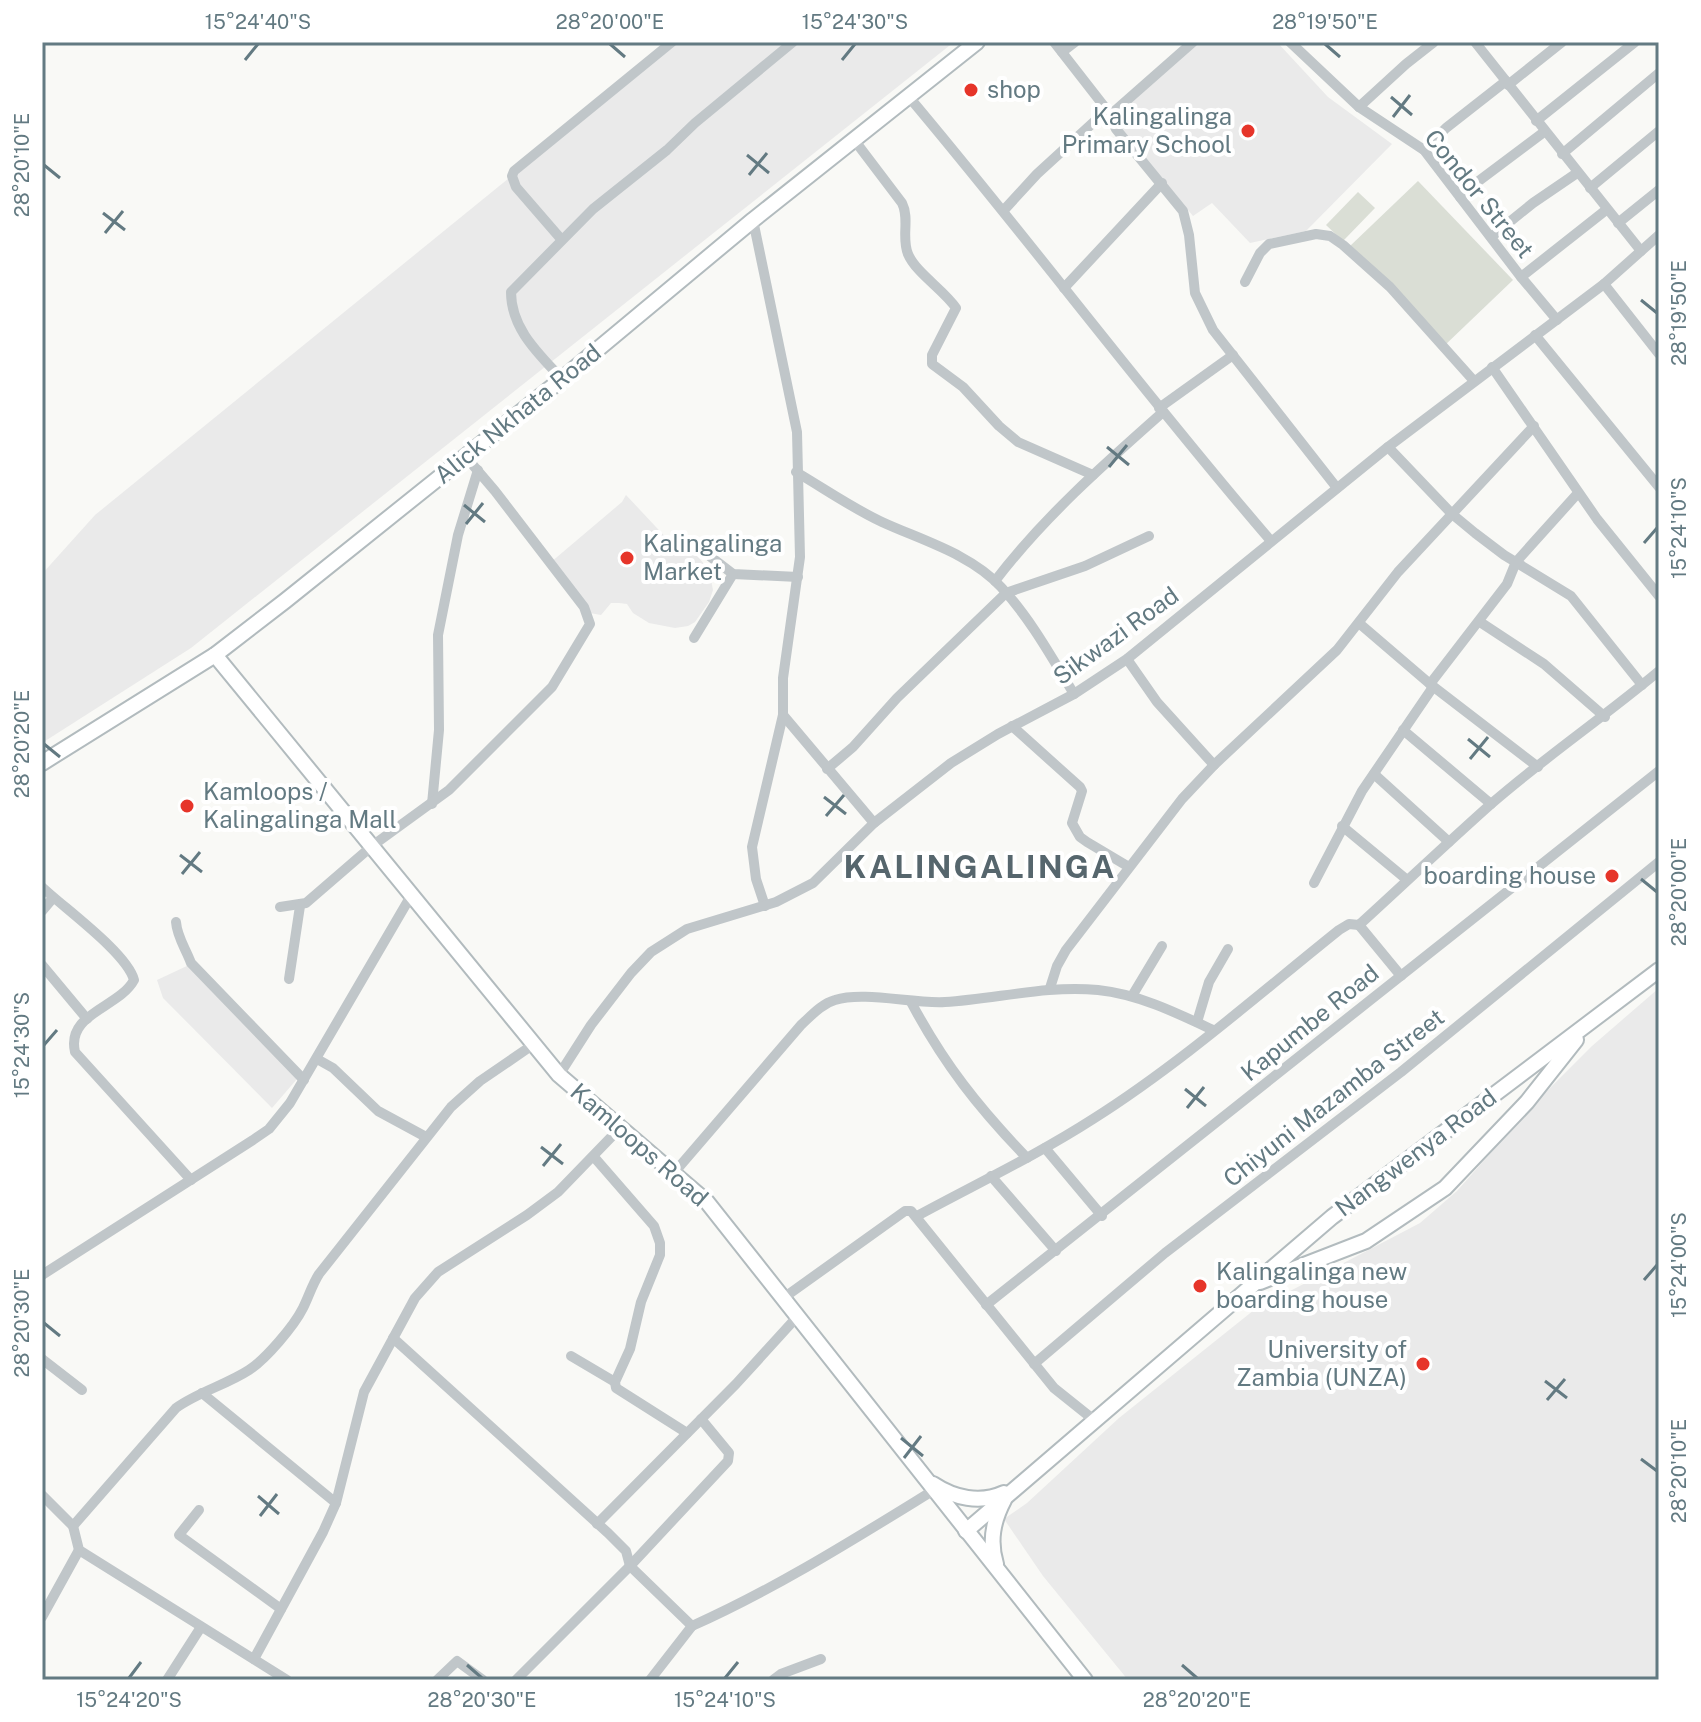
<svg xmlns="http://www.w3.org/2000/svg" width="1701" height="1722" viewBox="0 0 1701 1722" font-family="'Public Sans',sans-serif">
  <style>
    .built { fill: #eaeaea }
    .pitch { fill: #daded5 }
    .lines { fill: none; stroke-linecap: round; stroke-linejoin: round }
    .secondary-casing { stroke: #b2bbbe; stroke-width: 18 }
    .minor { stroke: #c0c6c9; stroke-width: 10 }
    .secondary { stroke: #fff; stroke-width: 14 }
    .ticks { fill: none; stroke: #637a82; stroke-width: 3 }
    .poi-dot { fill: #e6352a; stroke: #fff; stroke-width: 3 }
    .labels { text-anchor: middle; stroke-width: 8; stroke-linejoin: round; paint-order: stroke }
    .poi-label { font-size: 24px; fill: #637a82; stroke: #fff; text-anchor: start }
    .street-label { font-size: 24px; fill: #637a82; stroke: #fff }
    .district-label { font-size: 32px; font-weight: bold; letter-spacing: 2px; fill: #56666d; stroke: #fff }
    .neatline { fill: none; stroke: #637a82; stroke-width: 3 }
    .ticks-label { font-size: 20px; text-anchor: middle; fill: #637a82 }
  </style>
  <rect width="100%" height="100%" fill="#f9f9f6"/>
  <g class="built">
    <path d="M 676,42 L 954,42 L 191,648 L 42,743 L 42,574 L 95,515 Z"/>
    <path d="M 1195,42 L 1277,42 L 1328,97 L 1392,144 L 1306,231 L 1250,243 L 1212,203 L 1193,216 L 1111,117 Z"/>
    <path d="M 626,495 L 670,542 L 681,537 L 685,541 L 709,570 L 713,590 L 709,602 L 695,622 L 688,626 L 675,628 L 649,623 L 633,613 L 627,604 L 619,603 L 611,603 L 601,615 L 590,613 L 550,563 L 622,502 Z"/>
    <path d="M 189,965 L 297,1079 L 272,1108 L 163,998 L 157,980 Z"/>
    <path d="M 1659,988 L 1659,1680 L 1128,1680 L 1043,1576 L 1004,1519 L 1027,1503 L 1119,1418 L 1254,1310 L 1420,1223 L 1457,1191 L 1532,1106 L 1592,1046 Z"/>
  </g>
  <g class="pitch">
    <path d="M 1418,181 L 1513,280 L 1444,346 L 1349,247 Z"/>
    <path d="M 1358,192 L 1375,208 L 1343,241 L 1326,225 Z"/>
  </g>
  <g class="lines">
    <defs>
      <g id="secondary">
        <path d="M 215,655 L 559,1075 L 707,1202 L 1085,1680"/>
        <path d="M 42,763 L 215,655 L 285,601 L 562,379 L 753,220 L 977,42"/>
        <path d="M 1260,1282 L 1366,1241 L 1445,1188 L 1527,1102 L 1576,1040"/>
        <path d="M 933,1484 C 954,1498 980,1504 1004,1493"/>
        <path d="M 966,1531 L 1332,1217 L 1659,970"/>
        <path d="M 996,1564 C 989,1541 993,1521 1004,1500"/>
      </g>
    </defs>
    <use href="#secondary" class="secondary-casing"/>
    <g class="minor">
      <path d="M 1054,42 L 1107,110 L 1116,129 L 1183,211 L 1189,235 L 1195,293 L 1213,330 L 1337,488"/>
      <path d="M 1290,42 L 1359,107 L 1424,150 L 1521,277 L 1557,320"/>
      <path d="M 1475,42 L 1641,251"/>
      <path d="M 1062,52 L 1075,42"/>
      <path d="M 1508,85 L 1562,42"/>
      <path d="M 909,97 C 1032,243 1146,396 1271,541"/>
      <path d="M 1359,107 L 1406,64 L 1434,42"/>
      <path d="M 1109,116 L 1193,42"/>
      <path d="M 1536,121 L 1635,42"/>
      <path d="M 855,141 L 902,203 C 910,219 901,237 908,254 C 916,273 944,290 956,308 L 932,355 L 932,364 L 963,387 L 999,426 L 1018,442 L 1093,475"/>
      <path d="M 1424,150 L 1446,128 L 1506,81"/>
      <path d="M 1562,154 L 1659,73"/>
      <path d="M 1590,188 L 1659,131"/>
      <path d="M 1460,197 L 1472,186 L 1544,132"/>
      <path d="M 1004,210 L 1037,174 L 1107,110"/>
      <path d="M 753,220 L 797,432 L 800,557 L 783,678 L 783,715 L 752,847 L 756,879 L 765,906"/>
      <path d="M 1618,223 L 1659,190"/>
      <path d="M 1491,237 L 1533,203 L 1577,173"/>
      <path d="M 561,239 L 516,187 L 512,176 L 514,171 L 672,42"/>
      <path d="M 1521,277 L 1606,210"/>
      <path d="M 1245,282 L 1260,253 L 1269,244 L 1316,234 L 1330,236 L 1343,245 L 1390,287 L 1474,381"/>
      <path d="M 1604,284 L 1659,354"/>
      <path d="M 1064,288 L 1162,183"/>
      <path d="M 1535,335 L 1659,487"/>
      <path d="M 1492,367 L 1597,519 L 1659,596"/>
      <path d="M 562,379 C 539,354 511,329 511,292 L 593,209 L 667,150 L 695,123 L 793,42"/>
      <path d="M 1159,408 L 1233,355"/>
      <path d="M 1388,447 L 1452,514 L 1475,533 L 1504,555 L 1571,596 L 1642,685"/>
      <path d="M 796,472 C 825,489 852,508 882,522 C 921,540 971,554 1001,587 C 1030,618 1052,658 1074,694"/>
      <path d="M 690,541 L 733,574 L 798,577"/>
      <path d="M 995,581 C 1043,518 1103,465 1163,412"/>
      <path d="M 1480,622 L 1544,664 L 1605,717"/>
      <path d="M 1360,624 L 1430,684 L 1538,767"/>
      <path d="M 694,638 L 733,574"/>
      <path d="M 1127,659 L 1157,702 L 1214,765"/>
      <path d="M 1430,684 L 1507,584 L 1516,562 L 1578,493"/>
      <path d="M 783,715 L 874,823"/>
      <path d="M 1012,726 L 1080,787 L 1082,791 L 1072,823 L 1080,837 L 1087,842 L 1129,867"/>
      <path d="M 1403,730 L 1491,804"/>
      <path d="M 827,769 L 853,747 L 897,698 L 1006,593 L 1085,566 L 1149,536"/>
      <path d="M 1374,774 L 1449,842"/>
      <path d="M 432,804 L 439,730 L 438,635 L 458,535 L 478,470"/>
      <path d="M 1342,826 L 1406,879"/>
      <path d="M 1314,883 L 1362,791 L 1433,687"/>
      <path d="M 42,887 C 64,908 127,953 134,980 C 119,1008 66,1013 75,1052 L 191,1180"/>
      <path d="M 280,907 L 306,903 L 372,846 L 449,790 L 552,687 L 590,624 L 584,607 L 495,491 L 466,457"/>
      <path d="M 42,911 L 53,898"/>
      <path d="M 176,922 C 177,937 186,949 191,963 L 304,1080"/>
      <path d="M 1359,925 L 1401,976"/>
      <path d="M 42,965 L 87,1019"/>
      <path d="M 289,979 L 300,906"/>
      <path d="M 1050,988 L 1057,966 L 1066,950 L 1182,799 L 1214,765 L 1337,650 L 1398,572 L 1534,426"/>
      <path d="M 1132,996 L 1162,946"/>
      <path d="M 911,1002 C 944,1064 978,1107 1027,1158"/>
      <path d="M 1197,1022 L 1209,982 L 1228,949"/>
      <path d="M 317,1059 L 333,1068 L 378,1111 L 426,1137"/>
      <path d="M 559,1075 L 591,1025 L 631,973 L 651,952 L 687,929 L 776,902 L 813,883 L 874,823 L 951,763 L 998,734 L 1074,694 L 1127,659 L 1388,447 L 1604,284 L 1659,235"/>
      <path d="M 1045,1148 L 1102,1216"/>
      <path d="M 594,1157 L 654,1226 L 660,1243 L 660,1255 L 641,1302 L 630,1349 L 615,1382 L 616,1388 L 687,1433"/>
      <path d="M 673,1174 L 801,1025 C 811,1016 821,1004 835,1000 C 864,991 913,1004 945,1002 C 996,999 1046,985 1098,990 C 1138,994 1177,1013 1213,1030"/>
      <path d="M 991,1176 L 1056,1251"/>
      <path d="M 917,1216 C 976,1184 1037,1155 1093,1119 C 1180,1064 1259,994 1339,930 L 1349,924 L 1359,925 C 1403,885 1446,844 1491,804 C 1545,757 1604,717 1659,671"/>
      <path d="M 42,1275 L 253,1140 L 269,1129 L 290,1103 L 412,894"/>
      <path d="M 782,1299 L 905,1211 L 911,1211 L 1054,1388 L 1094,1420"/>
      <path d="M 986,1305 L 1659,771"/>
      <path d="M 393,1338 L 608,1533 L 626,1551 L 630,1566 L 692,1626 C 777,1588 856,1538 934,1490"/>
      <path d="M 571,1356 L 615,1382"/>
      <path d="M 42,1359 L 82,1390"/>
      <path d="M 1034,1364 L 1165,1253 L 1401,1072 L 1659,862"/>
      <path d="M 202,1393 L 336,1503"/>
      <path d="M 42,1495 L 73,1526 L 79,1550 L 287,1680"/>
      <path d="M 199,1510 L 179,1535 L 281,1609"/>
      <path d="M 597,1524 L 736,1384 L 796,1318"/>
      <path d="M 73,1526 L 176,1408 C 198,1392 226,1385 249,1370 C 266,1359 294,1326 303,1308 C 309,1296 312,1285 319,1274 L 451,1107 L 480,1081 L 534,1044"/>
      <path d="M 42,1617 L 79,1550"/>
      <path d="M 254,1659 L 323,1532 L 336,1503 L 364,1392 L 415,1298 L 438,1272 L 527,1215 L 558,1192 L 619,1129"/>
      <path d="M 167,1680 L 201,1627"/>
      <path d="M 437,1680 L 457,1661 L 483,1680"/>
      <path d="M 516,1680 L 630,1566 L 728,1461 L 729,1453 L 701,1419"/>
      <path d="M 650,1680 L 692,1626"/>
      <path d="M 773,1680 L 781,1674 L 821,1659"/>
    </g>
    <use href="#secondary" class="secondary"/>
  </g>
  <path class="ticks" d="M 610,44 L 625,57M 1325,44 L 1340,57M 245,60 L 258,44M 842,60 L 855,44M 1391,97 L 1412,115M 1393,117 L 1410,95M 747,155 L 769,173M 44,165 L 60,178M 749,175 L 767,153M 103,213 L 125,230M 105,233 L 123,211M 1641,300 L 1657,313M 1107,447 L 1129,465M 1109,467 L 1127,445M 464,505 L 485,522M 466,524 L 483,503M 1644,543 L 1657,528M 1468,739 L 1490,757M 44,744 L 60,757M 1470,759 L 1488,737M 824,797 L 846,814M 826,816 L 844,795M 180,855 L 202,872M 182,874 L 200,852M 1641,879 L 1657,892M 44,1045 L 57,1030M 1185,1089 L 1206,1106M 1187,1108 L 1204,1087M 541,1147 L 563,1164M 543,1166 L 561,1144M 1644,1280 L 1657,1265M 44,1323 L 60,1336M 1545,1381 L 1567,1398M 1547,1400 L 1565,1379M 901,1438 L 923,1456M 904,1458 L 921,1436M 1641,1459 L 1657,1471M 258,1496 L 279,1514M 260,1516 L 277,1494M 467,1665 L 482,1678M 1182,1665 L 1197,1678M 129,1678 L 141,1662M 725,1678 L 738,1662"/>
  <g class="poi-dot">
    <circle cx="971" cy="90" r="8"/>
    <circle cx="1248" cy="131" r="8"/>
    <circle cx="627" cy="558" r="8"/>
    <circle cx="187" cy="806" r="8"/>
    <circle cx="1612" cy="876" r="8"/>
    <circle cx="1200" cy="1286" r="8"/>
    <circle cx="1423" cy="1364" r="8"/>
  </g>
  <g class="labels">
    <g class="poi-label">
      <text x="987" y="98">shop</text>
      <text x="1232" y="125" text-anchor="end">Kalingalinga<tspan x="1232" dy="28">Primary School</tspan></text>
      <text x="643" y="552">Kalingalinga<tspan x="643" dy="28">Market</tspan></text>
      <text x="203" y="800">Kamloops /<tspan x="203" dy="28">Kalingalinga Mall</tspan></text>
      <text x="1596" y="884" text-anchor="end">boarding house</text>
      <text x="1216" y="1280">Kalingalinga new<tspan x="1216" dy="28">boarding house</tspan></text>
      <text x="1407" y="1358" text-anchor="end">University of<tspan x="1407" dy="28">Zambia (UNZA)</tspan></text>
    </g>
    <g class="street-label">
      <text transform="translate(1479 194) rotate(51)" y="8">Condor Street</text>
      <text transform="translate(518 414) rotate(-39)" y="8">Alick Nkhata Road</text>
      <text transform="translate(1116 636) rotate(-36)" y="8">Sikwazi Road</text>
      <text transform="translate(1310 1023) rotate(-39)" y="8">Kapumbe Road</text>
      <text transform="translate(1334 1098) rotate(-38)" y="8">Chiyuni Mazamba Street</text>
      <text transform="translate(639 1145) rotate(41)" y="8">Kamloops Road</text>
      <text transform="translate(1416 1153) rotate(-37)" y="8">Nangwenya Road</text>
    </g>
    <g class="district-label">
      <text x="980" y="878">KALINGALINGA</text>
    </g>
  </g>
  <rect width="1701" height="1722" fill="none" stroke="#ffffff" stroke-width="88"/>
  <rect x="44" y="44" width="1613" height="1634" class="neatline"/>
  <g class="ticks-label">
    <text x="258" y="29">15°24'40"S</text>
    <text x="610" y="29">28°20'00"E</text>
    <text x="855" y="29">15°24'30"S</text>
    <text x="1325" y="29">28°19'50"E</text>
    <text transform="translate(22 165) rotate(-90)" y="7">28°20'10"E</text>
    <text transform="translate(1679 313) rotate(-90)" y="7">28°19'50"E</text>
    <text transform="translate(1679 528) rotate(-90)" y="7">15°24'10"S</text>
    <text transform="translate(22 744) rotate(-90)" y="7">28°20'20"E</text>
    <text transform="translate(1679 892) rotate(-90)" y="7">28°20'00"E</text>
    <text transform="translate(22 1045) rotate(-90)" y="7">15°24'30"S</text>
    <text transform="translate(1679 1265) rotate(-90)" y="7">15°24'00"S</text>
    <text transform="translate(22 1323) rotate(-90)" y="7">28°20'30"E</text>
    <text transform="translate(1679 1471) rotate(-90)" y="7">28°20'10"E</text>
    <text x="129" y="1707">15°24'20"S</text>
    <text x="482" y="1707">28°20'30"E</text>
    <text x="725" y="1707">15°24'10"S</text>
    <text x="1197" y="1707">28°20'20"E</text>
  </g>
</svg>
